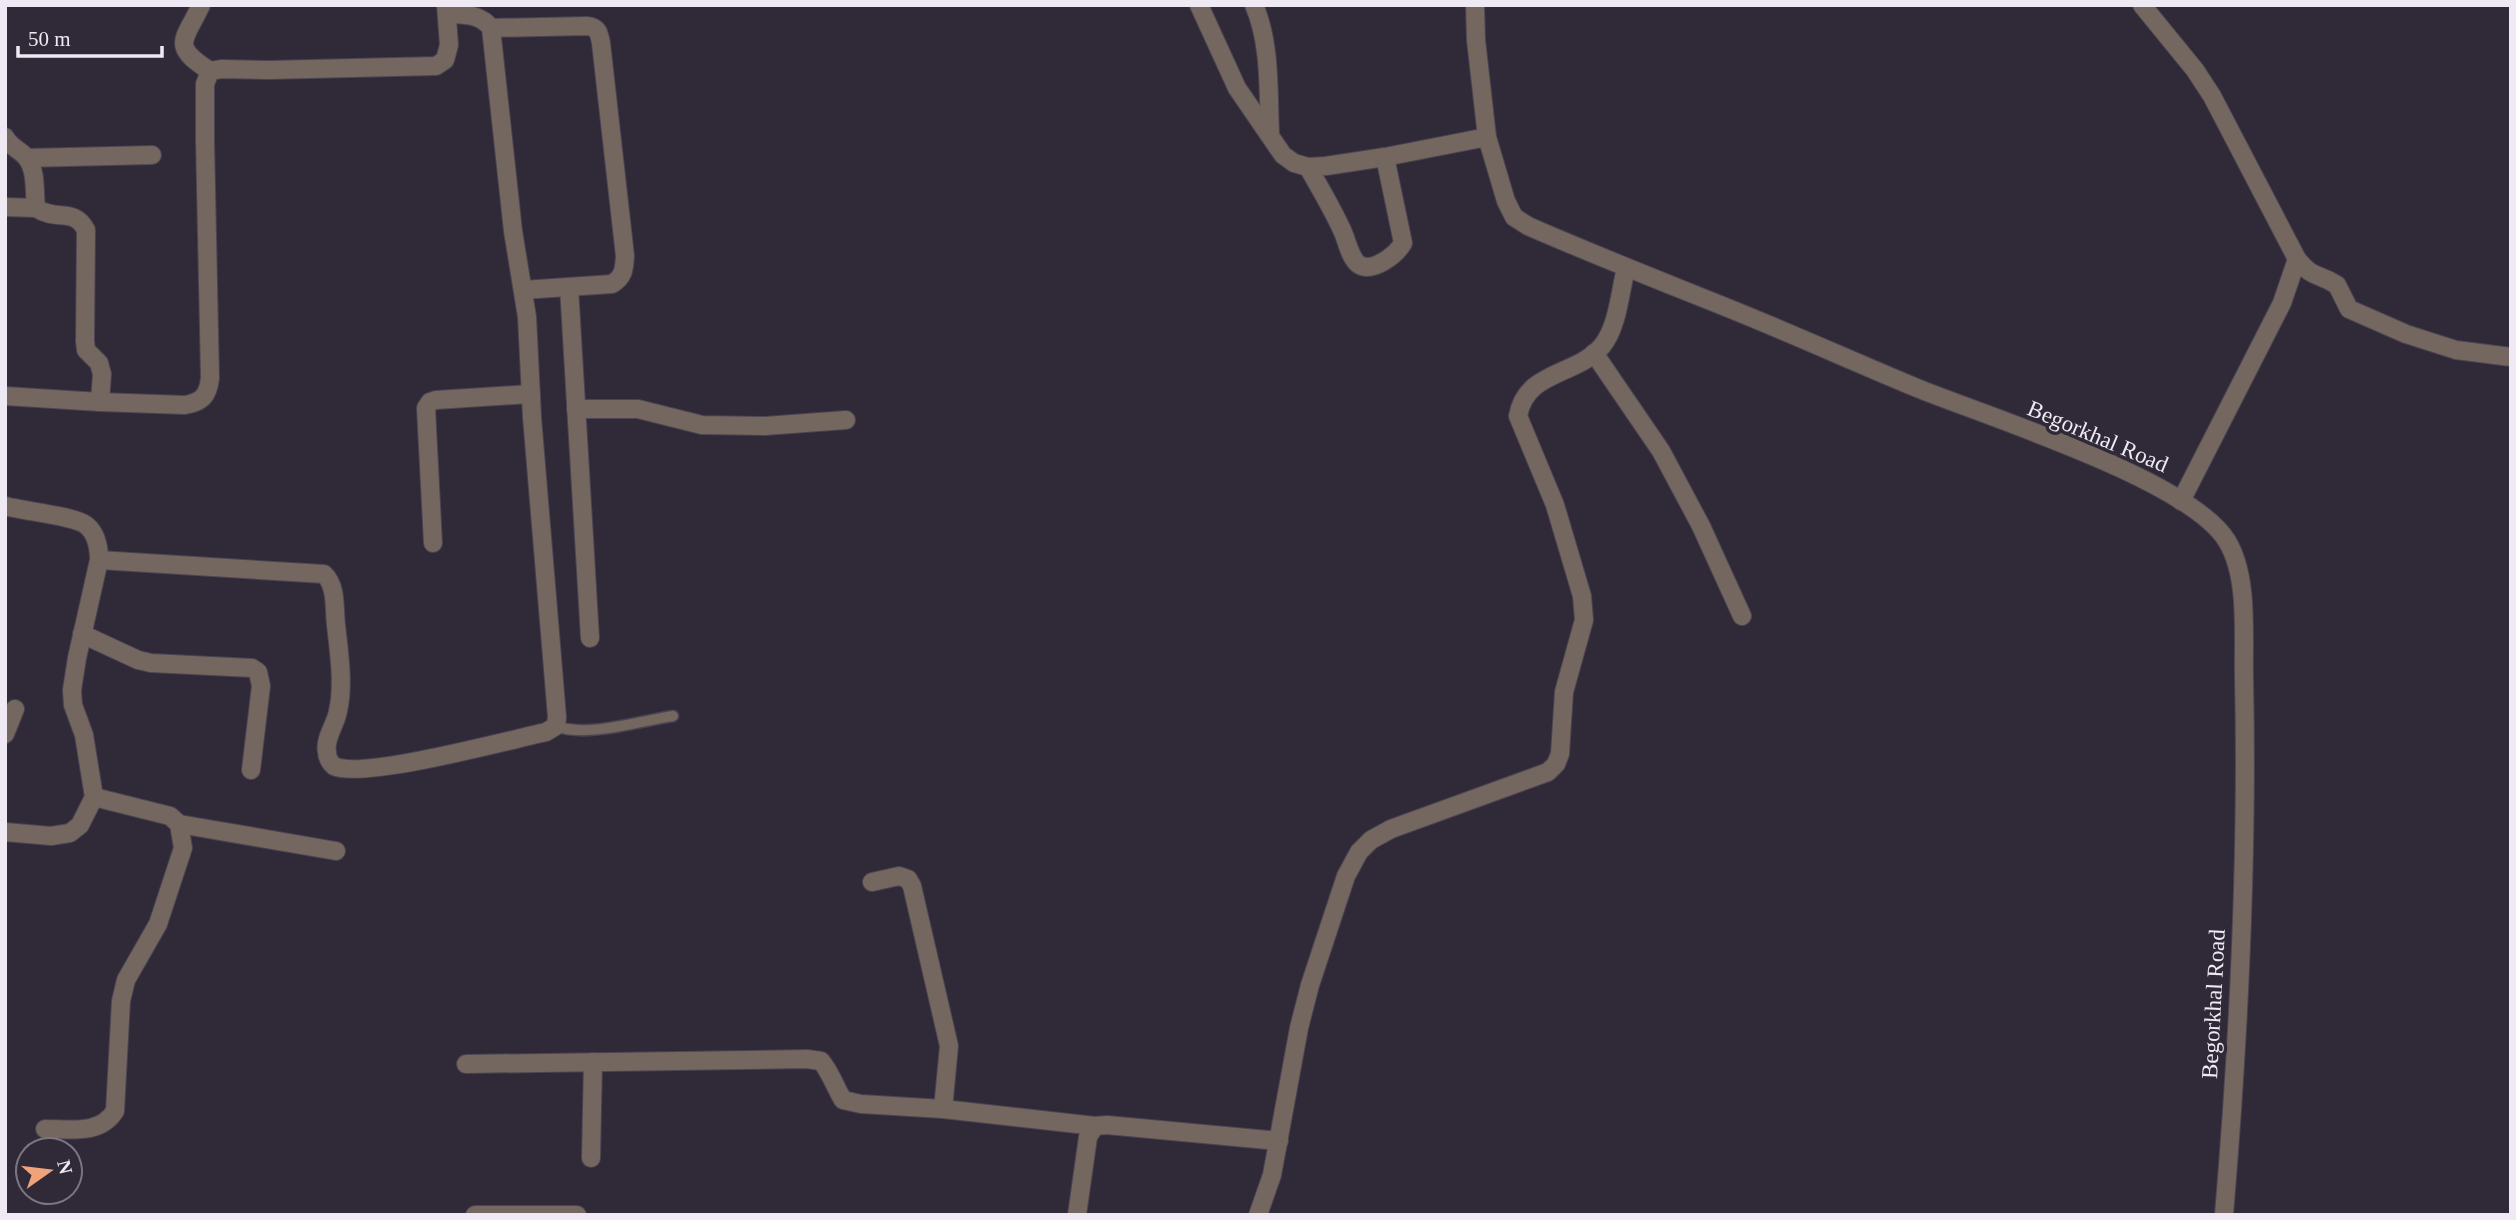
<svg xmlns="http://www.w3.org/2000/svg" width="2516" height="1220" viewBox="0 0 2516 1220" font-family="'Times New Roman',serif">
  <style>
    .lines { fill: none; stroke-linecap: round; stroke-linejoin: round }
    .service-casing { stroke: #4b4452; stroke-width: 13 }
    .minor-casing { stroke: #4b4452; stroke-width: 20 }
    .tertiary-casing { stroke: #4b4452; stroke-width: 20 }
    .service { stroke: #73675f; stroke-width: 10 }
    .minor { stroke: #73675f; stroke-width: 18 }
    .tertiary { stroke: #73675f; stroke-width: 18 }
    .labels { text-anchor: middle; stroke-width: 7; stroke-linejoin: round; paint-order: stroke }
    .street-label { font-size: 23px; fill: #eee9f3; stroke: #302938 }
  </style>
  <rect width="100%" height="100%" fill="#302938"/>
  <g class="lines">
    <defs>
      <path id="service" d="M 556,726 C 586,738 640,721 673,716"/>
      <g id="minor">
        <path d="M 201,5 C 185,40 169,45 210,71"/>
        <path d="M 1199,5 L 1237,88 L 1283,155 L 1294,163 L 1308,167 L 1326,166 L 1385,157 L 1487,137"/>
        <path d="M 1254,5 C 1271,44 1268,92 1270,133"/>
        <path d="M 2142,5 L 2195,70 L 2212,96 L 2297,259 C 2314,280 2317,272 2337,285 L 2349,309 L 2406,334 L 2456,350 L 2511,357"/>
        <path d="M 491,28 L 587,26 C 598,27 599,33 601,43 L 625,256 C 624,269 624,277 612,284 L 523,290"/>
        <path d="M 5,137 C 10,147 19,149 26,157 C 37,170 34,192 36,208 C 57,222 74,207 86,230 L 85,341 L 86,350 L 99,363 L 102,374 L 100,402"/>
        <path d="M 27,158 L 152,155"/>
        <path d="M 1308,167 C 1320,188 1332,208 1342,230 C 1347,240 1349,256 1358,264 C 1372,274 1396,255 1403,243 L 1385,157"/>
        <path d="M 5,207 L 36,208"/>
        <path d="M 569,287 L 590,638"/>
        <path d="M 1594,353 L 1661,451 L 1701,526 L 1742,616"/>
        <path d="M 5,396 L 100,402 L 185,405 C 202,402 208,396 210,378 L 205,140 L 205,84 L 210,71 L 222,69 L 269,70 L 436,66 L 445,60 L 449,45 L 446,5"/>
        <path d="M 576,409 L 638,409 L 702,425 L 765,426 L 846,420"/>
        <path d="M 2181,501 L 2282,303 L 2297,259"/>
        <path d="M 5,506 C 23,511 75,516 86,525 C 96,533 99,547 99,560 L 77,658 L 72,690 L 73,705 L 84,735 L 94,797 L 80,825 L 70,833 L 51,836 L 5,832"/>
        <path d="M 433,543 L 426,408 L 430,402 L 436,400 L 531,394"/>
        <path d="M 99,560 L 324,574 C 337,586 334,609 336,625 C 339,652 344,685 338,711 C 336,724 324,739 327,752 C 327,757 330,763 334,766 C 361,780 509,740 546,732 L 556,726 L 557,717 L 532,417 L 527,317 L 513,231 L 491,28 C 480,13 464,15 447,14"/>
        <path d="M 82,634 L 138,660 L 151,663 L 252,668 L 258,672 L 261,686 L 251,770"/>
        <path d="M 5,734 L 15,709"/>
        <path d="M 179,824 L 336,851"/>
        <path d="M 872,882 L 899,876 L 908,879 L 912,886 L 949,1046 L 943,1109"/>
        <path d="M 466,1064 L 807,1059 L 821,1061 C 831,1073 835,1087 843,1100 L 861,1104 L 943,1109 L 1095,1126"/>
        <path d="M 45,1129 C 71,1129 100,1135 115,1111 L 121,1001 L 126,980 L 158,924 L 183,848 L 179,824 L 170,816 L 94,797"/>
        <path d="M 591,1158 L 593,1062"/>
        <path d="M 475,1215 L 577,1215"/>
        <path d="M 1077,1215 L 1088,1137 L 1095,1126 L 1107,1125 L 1279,1141"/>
        <path d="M 1258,1215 L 1272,1175 L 1299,1028 L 1310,985 L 1346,876 L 1359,852 L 1371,840 L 1391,829 L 1548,772 L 1556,764 L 1560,754 L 1564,692 L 1584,620 L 1582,596 L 1555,505 L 1518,416 C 1526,370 1577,376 1602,346 C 1618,326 1620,292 1626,268"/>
      </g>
      <path id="tertiary" d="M 1475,5 L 1476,40 L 1487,137 L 1506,201 L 1514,217 L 1528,226 C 1592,254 1658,280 1723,306 C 1788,332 1852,361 1917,388 C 1988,417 2190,480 2227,541 C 2249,577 2243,636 2244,677 C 2248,856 2239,1036 2224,1215"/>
    </defs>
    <use href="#service" class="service-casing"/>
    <use href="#minor" class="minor-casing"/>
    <use href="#tertiary" class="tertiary-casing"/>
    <use href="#service" class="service"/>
    <use href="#minor" class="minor"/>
    <use href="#tertiary" class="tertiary"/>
  </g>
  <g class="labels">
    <g class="street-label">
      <text transform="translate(2098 436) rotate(23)" y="8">Begorkhal Road</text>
      <text transform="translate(2213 1004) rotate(-87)" y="8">Begorkhal Road</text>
    </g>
  </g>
  <rect width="2516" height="1220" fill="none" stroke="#eee9f3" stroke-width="14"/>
  <g transform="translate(49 1171) rotate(76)"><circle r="33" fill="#302938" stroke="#7c7683" stroke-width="2"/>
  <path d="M0-5L12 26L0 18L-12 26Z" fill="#efa378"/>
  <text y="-10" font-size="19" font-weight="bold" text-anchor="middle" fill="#eee9f3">N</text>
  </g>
  <path d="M18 46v10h144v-10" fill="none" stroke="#eee9f3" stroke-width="3.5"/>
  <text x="28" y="46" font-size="21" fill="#eee9f3" stroke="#302938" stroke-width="5" paint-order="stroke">50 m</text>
</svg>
